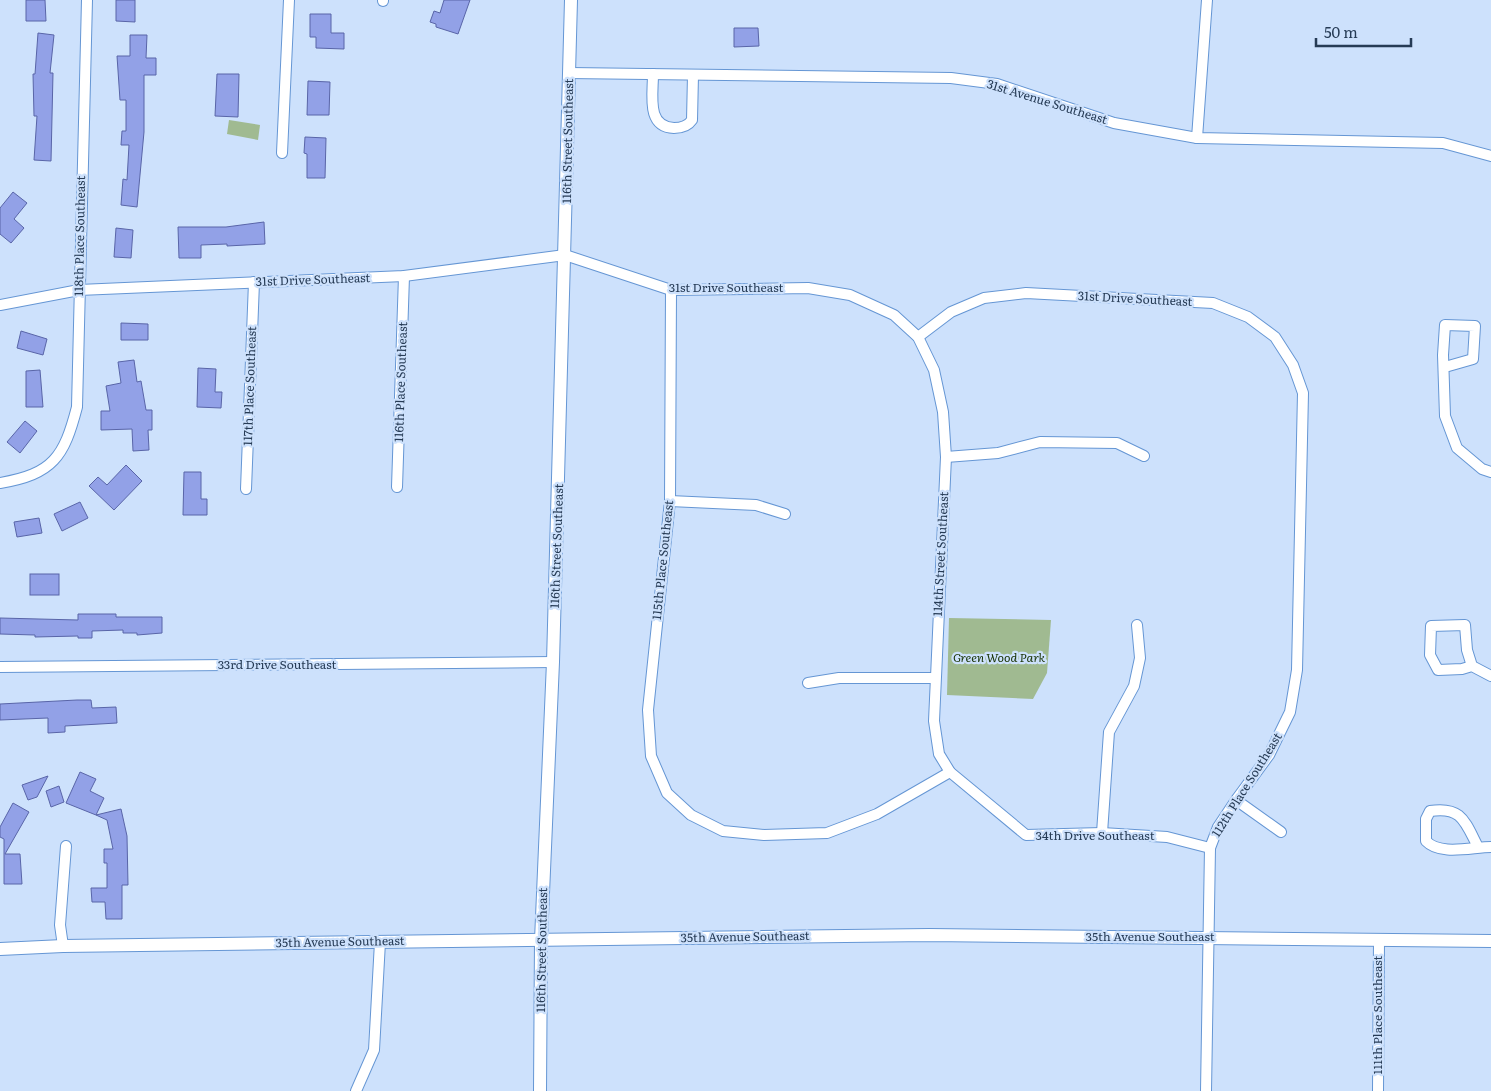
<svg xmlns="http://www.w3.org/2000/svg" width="1491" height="1091" viewBox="0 0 1491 1091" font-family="Literata,serif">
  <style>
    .green { fill: #a0ba91 }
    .building { fill: #92a1e7; stroke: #5965a8 }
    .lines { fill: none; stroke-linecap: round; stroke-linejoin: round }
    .minor-casing { stroke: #6596d4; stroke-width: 12 }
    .tertiary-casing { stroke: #6596d4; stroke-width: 14 }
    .minor { stroke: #fff; stroke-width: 10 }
    .tertiary { stroke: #fff; stroke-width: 12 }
    .labels { text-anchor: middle; stroke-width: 4.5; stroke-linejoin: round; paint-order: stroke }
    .street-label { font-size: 12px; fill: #263b55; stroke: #cde1fc }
    .park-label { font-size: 12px; font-style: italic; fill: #173202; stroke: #cde1fc }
  </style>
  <rect width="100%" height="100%" fill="#cde1fc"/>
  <g class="green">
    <path d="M 229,120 L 260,125 L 258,140 L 227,134 Z"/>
    <path d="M 949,618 L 1051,620 L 1047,673 L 1033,699 L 947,695 Z"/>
  </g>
  <g class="building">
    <path d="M 26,0 L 45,0 L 46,21 L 26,21 Z"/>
    <path d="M 116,0 L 135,0 L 135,22 L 116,21 Z"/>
    <path d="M 444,0 L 470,0 L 458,34 L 436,27 L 436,24 L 430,22 L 434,11 L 440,13 Z"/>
    <path d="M 310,14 L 331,14 L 331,33 L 344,33 L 344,49 L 316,48 L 316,37 L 310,37 Z"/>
    <path d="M 734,28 L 758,28 L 759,46 L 734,47 Z"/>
    <path d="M 38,33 L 54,35 L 50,73 L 53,73 L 51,161 L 34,160 L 37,116 L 34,116 L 33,74 L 35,74 Z"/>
    <path d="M 130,35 L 147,35 L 146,58 L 156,58 L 156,75 L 144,75 L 144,132 L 137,207 L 121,205 L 123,179 L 127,180 L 129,145 L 121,145 L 122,131 L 126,131 L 126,100 L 120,100 L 117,56 L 130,56 Z"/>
    <path d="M 217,74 L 239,74 L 238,117 L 215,116 Z"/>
    <path d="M 308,81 L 330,82 L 329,115 L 307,115 Z"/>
    <path d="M 305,137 L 326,138 L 325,178 L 307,178 L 307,154 L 304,153 Z"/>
    <path d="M 13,192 L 27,203 L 14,219 L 24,228 L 11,243 L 0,234 L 0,208 Z"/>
    <path d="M 264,222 L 265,244 L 227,246 L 227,244 L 201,245 L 201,258 L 179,258 L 178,227 L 226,227 Z"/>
    <path d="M 116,228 L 133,230 L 131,258 L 114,257 Z"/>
    <path d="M 121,323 L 148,324 L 148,340 L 121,340 Z"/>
    <path d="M 21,331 L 47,339 L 43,355 L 17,348 Z"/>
    <path d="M 134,360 L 137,382 L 141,381 L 146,410 L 152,410 L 152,430 L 148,430 L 149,450 L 133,451 L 132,429 L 101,430 L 101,411 L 110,411 L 106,386 L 121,383 L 118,362 Z"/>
    <path d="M 198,368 L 216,369 L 215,392 L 222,392 L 221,408 L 197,407 Z"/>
    <path d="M 40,370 L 43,407 L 26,407 L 26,371 Z"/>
    <path d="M 25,421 L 37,431 L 20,453 L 7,442 Z"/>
    <path d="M 126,465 L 142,481 L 114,510 L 89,486 L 98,477 L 107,485 Z"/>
    <path d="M 184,472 L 201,472 L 201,499 L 207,499 L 207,515 L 183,515 Z"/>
    <path d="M 80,502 L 88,518 L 62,531 L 54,514 Z"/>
    <path d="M 39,518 L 42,533 L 17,537 L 14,522 Z"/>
    <rect x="30" y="574" width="29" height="21"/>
    <path d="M 78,614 L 116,614 L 116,617 L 162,617 L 162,633 L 137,635 L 137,633 L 123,633 L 123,630 L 92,631 L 92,638 L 78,638 L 78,636 L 35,637 L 35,635 L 0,634 L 0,618 L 78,620 Z"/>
    <path d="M 77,700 L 91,700 L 92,708 L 116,707 L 117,723 L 65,726 L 65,732 L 48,733 L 48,718 L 0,720 L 0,704 Z"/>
    <path d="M 80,772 L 96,779 L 90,791 L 104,798 L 96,815 L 66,803 Z"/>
    <path d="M 48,776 L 37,797 L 28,800 L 22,785 Z"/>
    <path d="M 59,786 L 64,802 L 51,807 L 46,791 Z"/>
    <path d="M 13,803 L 29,812 L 5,854 L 20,854 L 22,884 L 4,884 L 4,839 L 0,837 L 0,827 Z"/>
    <path d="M 121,809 L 127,836 L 128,885 L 122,885 L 122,919 L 106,919 L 105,902 L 92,902 L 91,888 L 107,888 L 107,863 L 104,863 L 104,849 L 113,849 L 107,820 L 96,815 Z"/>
  </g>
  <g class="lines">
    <defs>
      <g id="minor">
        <path d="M 383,1 L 383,0"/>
        <path d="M 569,73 L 951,78 L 997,84 L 1114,123 L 1197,138 L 1443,143 L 1491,156"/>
        <path d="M 653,74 C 653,95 646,127 674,128 C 682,128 688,126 692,120 L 693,75"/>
        <path d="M 1197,138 L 1207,0"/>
        <path d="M 282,153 L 289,0"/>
        <path d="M 671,290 L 670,501 L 648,710 L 651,756 L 667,793 L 691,815 L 723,831 L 764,835 L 827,833 L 877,814 L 950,772"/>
        <path d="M 0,305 L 79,290 L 404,276 L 565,255 L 671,290 L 808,288 L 850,295 L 894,315 L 918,337 L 934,370 L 943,412 L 946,457 L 934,721 L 939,754 L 950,772 L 1026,835 L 1102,833 L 1167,837 L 1210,848"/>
        <path d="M 918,337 L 951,312 L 984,298 L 1026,293 L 1213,303 L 1248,317 L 1275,337 L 1293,365 L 1303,393 L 1297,670 L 1290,712 L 1269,755 L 1236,800 L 1218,827 L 1210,848 L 1206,1091"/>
        <path d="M 1445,367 L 1473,359 L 1475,326 L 1445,325 L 1443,355 L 1445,416 L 1457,448 L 1482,469 L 1491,472"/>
        <path d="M 946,457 L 998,453 L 1040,442 L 1117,443 L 1144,456"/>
        <path d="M 0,483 C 53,474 64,457 77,407 L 87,0"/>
        <path d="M 397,487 L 404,276"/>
        <path d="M 246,489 L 254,282"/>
        <path d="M 670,501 L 756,505 L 785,514"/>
        <path d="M 1472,666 L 1462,669 L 1438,670 L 1430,655 L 1431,626 L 1465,625 L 1467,650 L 1472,666 L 1491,676"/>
        <path d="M 0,667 L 553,662"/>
        <path d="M 808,683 L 839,678 L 934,678"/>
        <path d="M 1236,800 L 1281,832"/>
        <path d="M 1102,833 L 1109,732 L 1134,686 L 1140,658 L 1137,625"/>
        <path d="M 1478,847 C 1465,822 1462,806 1430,811 L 1426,819 L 1426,841 C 1440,856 1472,847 1491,847"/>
        <path d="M 63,946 L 60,925 L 66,846"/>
        <path d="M 356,1091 L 374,1050 L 380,942"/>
        <path d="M 1378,1091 L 1379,940"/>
      </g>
      <g id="tertiary">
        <path d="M 0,949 L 63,946 L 929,935 L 1491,941"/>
        <path d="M 540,1091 L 541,940 L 553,662 L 571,0"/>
      </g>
    </defs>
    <use href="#minor" class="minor-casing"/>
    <use href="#tertiary" class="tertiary-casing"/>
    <use href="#minor" class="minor"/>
    <use href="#tertiary" class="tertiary"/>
  </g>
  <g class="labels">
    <g class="street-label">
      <text transform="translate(1047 102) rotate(17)" y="4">31st Avenue Southeast</text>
      <text transform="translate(568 141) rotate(-89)" y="4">116th Street Southeast</text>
      <text transform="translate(80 236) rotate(-89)" y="4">118th Place Southeast</text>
      <text transform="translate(313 280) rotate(-2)" y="4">31st Drive Southeast</text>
      <text x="726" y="292">31st Drive Southeast</text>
      <text transform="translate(1135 299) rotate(3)" y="4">31st Drive Southeast</text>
      <text transform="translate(401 382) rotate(-88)" y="4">116th Place Southeast</text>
      <text transform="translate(250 386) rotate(-88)" y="4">117th Place Southeast</text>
      <text transform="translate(557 546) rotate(-88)" y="4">116th Street Southeast</text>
      <text transform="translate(941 554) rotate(-87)" y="4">114th Street Southeast</text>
      <text transform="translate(663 560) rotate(-84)" y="4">115th Place Southeast</text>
      <text x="277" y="669">33rd Drive Southeast</text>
      <text transform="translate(1247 785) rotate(-58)" y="4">112th Place Southeast</text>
      <text x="1095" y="840">34th Drive Southeast</text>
      <text transform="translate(745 937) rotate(-1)" y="4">35th Avenue Southeast</text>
      <text x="1150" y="941">35th Avenue Southeast</text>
      <text transform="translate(340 942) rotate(-1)" y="4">35th Avenue Southeast</text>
      <text transform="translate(542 950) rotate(-89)" y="4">116th Street Southeast</text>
      <text transform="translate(1378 1015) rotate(-90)" y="4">111th Place Southeast</text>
    </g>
    <g class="park-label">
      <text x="999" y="662">Green Wood Park</text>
    </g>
  </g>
  <path d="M1316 38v8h95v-8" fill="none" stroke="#263b55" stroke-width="2.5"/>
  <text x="1324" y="38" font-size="15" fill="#263b55" stroke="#cde1fc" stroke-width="4" paint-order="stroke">50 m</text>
</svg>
